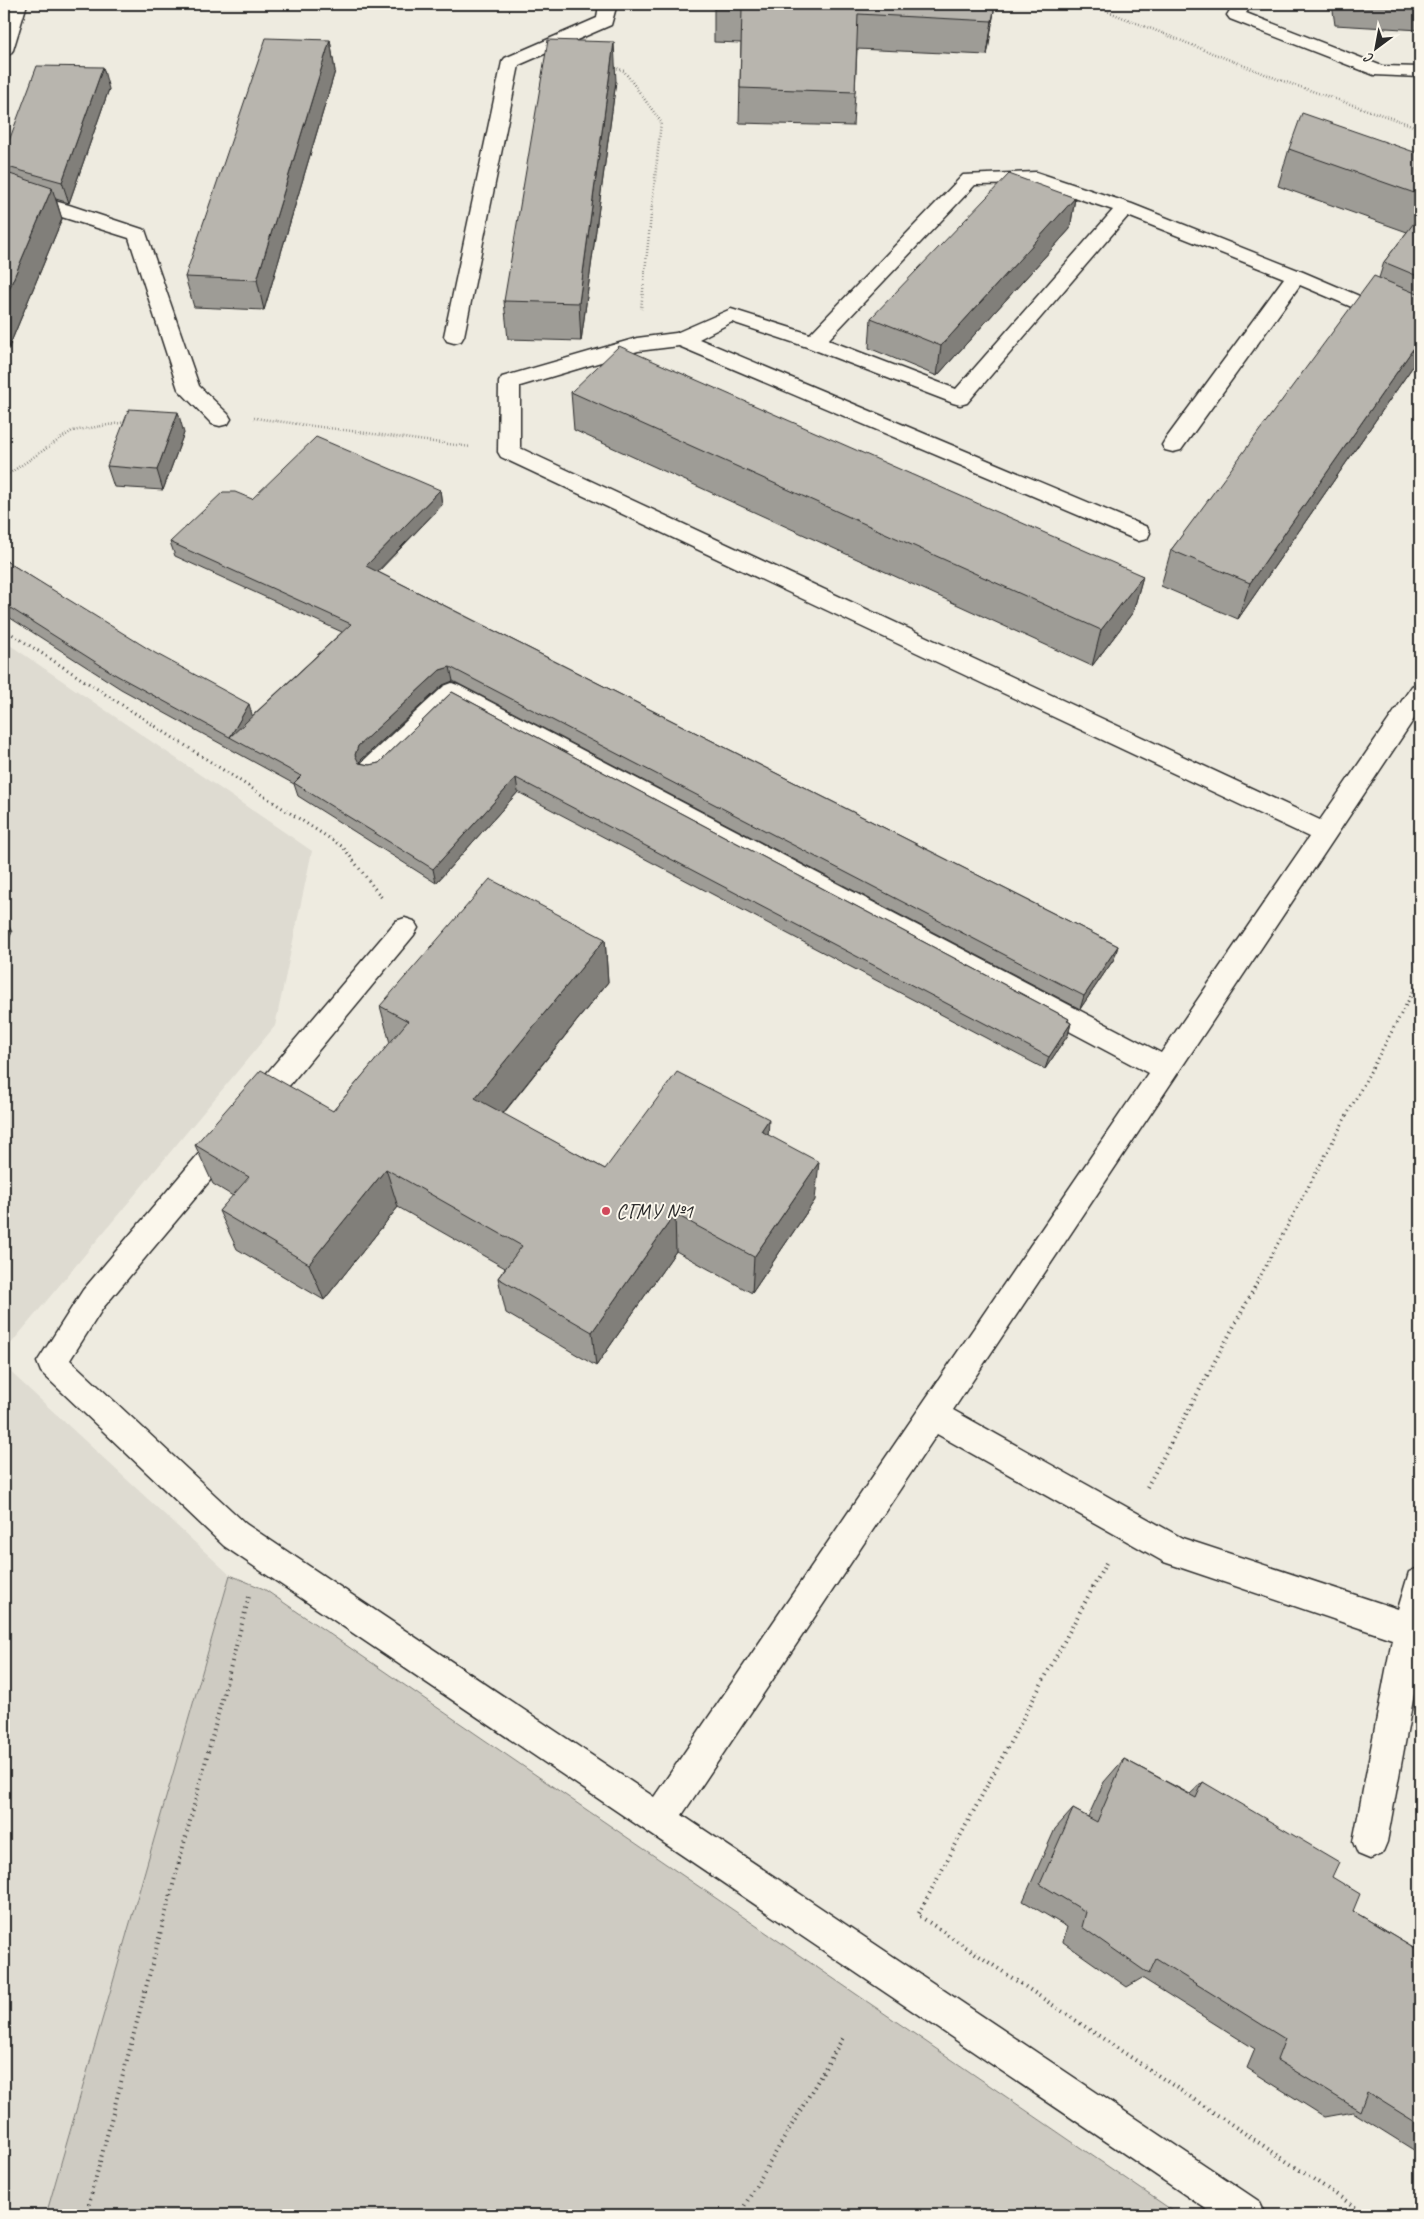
<svg xmlns="http://www.w3.org/2000/svg" width="1424" height="2219" viewBox="0 0 1424 2219" font-family="Caveat,sans-serif">
  <style>
    .built { fill: #dedbd1 }
    .green { fill: #cecbc2; stroke: #7c7b76 }
    .lines { fill: none; stroke-linecap: round; stroke-linejoin: round }
    .service-casing { stroke: #2b2b2b; stroke-width: 3 }
    .path-far2 { stroke: #2b2b2b; stroke-width: 2.5; stroke-dasharray: 0.5 2.5; stroke-linecap: butt }
    .path-far1 { stroke: #2b2b2b; stroke-width: 3; stroke-dasharray: 1 4; stroke-linecap: butt }
    .path { stroke: #2b2b2b; stroke-width: 4; stroke-dasharray: 1 4.5; stroke-linecap: butt }
    .service { fill: #fbf7ec; fill-rule: evenodd }
    .wall { fill: #9e9c96; stroke: #2b2b2b }
    .shaded-wall { fill: #817f7a; stroke: #2b2b2b }
    .building { fill: #b8b5ae; stroke: #2b2b2b }
    .poi-dot { fill: #d1495b; stroke: #fbf7ec; stroke-width: 2 }
    .labels { text-anchor: middle; stroke-width: 4; stroke-linejoin: round; paint-order: stroke }
    .poi-label { font-size: 21px; fill: #2b2b2b; stroke: #fbf7ec; text-anchor: start }
  </style>
  <rect width="100%" height="100%" fill="#eeebe0"/>
  <filter id="ink" filterUnits="userSpaceOnUse"><feTurbulence type="fractalNoise" baseFrequency=".02" numOctaves="2"/><feDisplacementMap in="SourceGraphic" scale="10" xChannelSelector="R" yChannelSelector="G"/><feConvolveMatrix kernelMatrix="1 2 1 2 8 2 1 2 1" color-interpolation-filters="sRGB"/></filter>
  <g filter="url(#ink)">
    <g class="built">
      <path d="M 4,641 L 312,851 L 275,1026 L 4,1352 Z"/>
      <path d="M 4,1366 L 230,1575 L 46,2215 L 4,2215 Z"/>
    </g>
    <path class="green" d="M 230,1575 L 264,1589 L 1179,2215 L 46,2215 Z"/>
    <g class="lines">
      <defs>
        <g id="service">
          <path d="M 9,4 L 27,4 L 13,50 L 10,54 L 4,55 L 4,22 Z"/>
          <path d="M 599,4 L 617,4 L 611,25 L 519,65 L 464,336 L 461,341 L 454,343 L 447,341 L 444,336 L 502,62 L 505,58 L 597,18 Z"/>
          <path d="M 1234,4 L 1252,4 L 1246,13 L 1382,66 L 1420,67 L 1420,77 L 1374,75 L 1230,19 L 1227,15 Z"/>
          <path d="M 1036,172 L 1132,204 L 1303,272 L 1420,322 L 1420,336 L 1300,285 L 1181,450 L 1173,452 L 1165,450 L 1162,445 L 1165,440 L 1284,278 L 1128,216 L 967,403 L 960,405 L 953,403 L 807,347 L 732,322 L 699,339 L 1147,527 L 1150,533 L 1147,539 L 1139,541 L 679,346 L 638,351 L 520,386 L 520,448 L 1320,820 L 1412,686 L 1420,683 L 1420,710 L 953,1410 L 1182,1538 L 1398,1609 L 1409,1572 L 1420,1567 L 1420,1661 L 1387,1842 L 1382,1854 L 1370,1859 L 1358,1854 L 1353,1842 L 1392,1639 L 1164,1562 L 937,1434 L 682,1815 L 1260,2202 L 1266,2215 L 1215,2215 L 224,1546 L 41,1372 L 37,1362 L 83,1290 L 218,1131 L 228,1127 L 238,1131 L 242,1139 L 238,1147 L 103,1308 L 70,1360 L 246,1524 L 654,1797 L 1148,1073 L 454,704 L 381,775 L 372,777 L 363,775 L 360,768 L 363,761 L 444,686 L 452,683 L 460,686 L 1161,1053 L 1309,837 L 501,457 L 498,452 L 499,382 L 502,377 L 637,338 L 676,333 L 731,309 L 810,334 L 963,175 ZM 1034,184 L 1113,210 L 956,389 L 828,340 L 975,185 Z"/>
          <path d="M 4,187 L 69,205 L 145,230 L 199,386 L 228,414 L 231,419 L 228,424 L 220,426 L 212,424 L 178,389 L 129,238 L 4,199 Z"/>
          <path d="M 405,918 L 414,921 L 418,928 L 414,935 L 264,1116 L 254,1120 L 244,1116 L 240,1108 L 244,1100 L 396,921 Z"/>
        </g>
      </defs>
      <use href="#service" class="service-casing"/>
      <g class="path-far2">
        <path d="M 1089,4 L 1280,80 L 1420,128"/>
        <path d="M 612,66 L 624,71 L 661,122 L 641,309"/>
        <path d="M 254,418 L 471,447"/>
        <path d="M 4,477 L 72,431 L 126,422"/>
      </g>
      <g class="path-far1">
        <path d="M 4,629 L 343,847 L 382,898"/>
        <path d="M 1254,1288 L 1420,979"/>
      </g>
      <g class="path">
        <path d="M 1147,1487 L 1255,1287"/>
        <path d="M 1106,1563 L 918,1915 L 1367,2215"/>
        <path d="M 86,2215 L 249,1597"/>
        <path d="M 739,2215 L 844,2036"/>
      </g>
      <use href="#service" class="service"/>
    </g>
    <g class="wall">
      <path d="M 1332,4 L 1420,4 L 1420,30 L 1335,25 Z"/>
      <path d="M 714,8 L 994,10 L 987,55 L 857,49 L 855,92 L 853,126 L 739,123 L 741,43 L 714,42 Z"/>
      <path d="M 330,40 L 335,71 L 264,310 L 194,307 L 185,277 Z"/>
      <path d="M 616,81 L 581,341 L 508,339 L 504,301 Z"/>
      <path d="M 109,89 L 69,203 L 56,199 L 62,219 L 4,359 L 4,154 Z"/>
      <path d="M 1289,149 L 1420,154 L 1420,356 L 1238,619 L 1161,586 L 1171,550 L 1379,278 L 1384,262 L 1407,232 L 1278,186 Z"/>
      <path d="M 1075,198 L 1070,229 L 937,376 L 869,348 L 871,318 Z"/>
      <path d="M 571,392 L 1143,576 L 1133,612 L 1092,666 L 574,430 Z"/>
      <path d="M 184,433 L 163,490 L 114,487 L 107,466 Z"/>
      <path d="M 440,490 L 442,505 L 378,572 L 1118,946 L 1114,959 L 1080,1009 L 453,681 L 443,685 L 361,760 L 360,763 L 369,765 L 379,763 L 452,692 L 1069,1019 L 1068,1021 L 1071,1023 L 1068,1035 L 1045,1069 L 518,792 L 436,883 L 298,796 L 294,784 L 121,689 L 4,614 L 4,558 L 6,561 L 252,716 L 342,632 L 175,556 L 170,542 L 252,499 Z"/>
      <path d="M 605,939 L 608,982 L 503,1114 L 605,1169 L 768,1135 L 815,1200 L 752,1293 L 676,1251 L 596,1366 L 506,1313 L 498,1278 L 505,1268 L 398,1207 L 324,1300 L 237,1249 L 219,1211 L 233,1196 L 213,1184 L 195,1145 L 333,1111 L 390,1043 L 380,1006 Z"/>
      <path d="M 1124,1759 L 1190,1794 L 1203,1782 L 1332,1877 L 1353,1911 L 1420,1951 L 1420,2154 L 1353,2112 L 1325,2117 L 1247,2068 L 1255,2049 L 1142,1978 L 1127,1987 L 1063,1942 L 1067,1927 L 1023,1901 L 1055,1829 L 1073,1809 L 1088,1817 L 1104,1782 Z"/>
    </g>
    <g class="shaded-wall">
      <path d="M 994,10 L 989,45 L 987,55 L 992,21 Z"/>
      <path d="M 330,40 L 335,71 L 264,310 L 257,280 Z"/>
      <path d="M 614,42 L 616,81 L 581,341 L 579,303 Z"/>
      <path d="M 103,67 L 109,89 L 69,203 L 62,182 Z"/>
      <path d="M 52,188 L 62,219 L 4,359 L 4,301 Z"/>
      <path d="M 1075,198 L 1070,229 L 937,376 L 941,346 Z"/>
      <path d="M 1420,339 L 1420,356 L 1238,619 L 1250,583 Z"/>
      <path d="M 178,412 L 184,433 L 163,490 L 157,470 Z"/>
      <path d="M 440,490 L 442,505 L 369,580 L 366,566 Z"/>
      <path d="M 1143,576 L 1133,612 L 1092,666 L 1101,630 Z"/>
      <path d="M 450,667 L 453,681 L 443,685 L 361,760 L 358,769 L 355,755 L 358,746 L 440,670 Z"/>
      <path d="M 249,704 L 253,718 L 230,737 Z"/>
      <path d="M 516,778 L 518,792 L 436,883 L 433,869 Z"/>
      <path d="M 4,917 L 12,932 L 4,951 Z"/>
      <path d="M 605,939 L 608,982 L 483,1138 L 475,1098 Z"/>
      <path d="M 1118,946 L 1114,959 L 1080,1009 L 1084,996 Z"/>
      <path d="M 1071,1023 L 1068,1035 L 1045,1069 L 1049,1057 Z"/>
      <path d="M 769,1119 L 767,1159 L 761,1131 Z"/>
      <path d="M 819,1162 L 815,1200 L 752,1293 L 754,1257 Z"/>
      <path d="M 386,1169 L 398,1207 L 324,1300 L 309,1264 Z"/>
      <path d="M 675,1214 L 676,1251 L 596,1366 L 592,1332 Z"/>
    </g>
    <g class="building">
      <path d="M 715,4 L 975,4 L 994,10 L 992,21 L 858,14 L 855,92 L 740,88 L 742,9 L 714,8 Z"/>
      <path d="M 266,38 L 330,40 L 257,280 L 185,277 Z"/>
      <path d="M 548,40 L 614,42 L 579,303 L 504,301 Z"/>
      <path d="M 37,66 L 103,67 L 62,182 L 4,166 L 4,154 Z"/>
      <path d="M 1302,113 L 1420,154 L 1420,195 L 1289,149 Z"/>
      <path d="M 4,172 L 52,188 L 4,301 Z"/>
      <path d="M 1009,174 L 1075,198 L 941,346 L 871,318 Z"/>
      <path d="M 1420,215 L 1420,277 L 1384,262 Z"/>
      <path d="M 1374,276 L 1420,295 L 1420,339 L 1250,583 L 1171,550 Z"/>
      <path d="M 619,346 L 1143,576 L 1101,630 L 571,392 Z"/>
      <path d="M 129,409 L 178,412 L 157,470 L 107,466 Z"/>
      <path d="M 316,437 L 440,490 L 366,566 L 1118,946 L 1084,996 L 450,667 L 440,670 L 358,746 L 355,755 L 359,763 L 369,765 L 379,763 L 452,692 L 1069,1019 L 1067,1021 L 1071,1023 L 1049,1057 L 516,778 L 433,869 L 294,783 L 301,776 L 116,675 L 4,604 L 4,558 L 6,561 L 155,653 L 249,704 L 230,737 L 351,624 L 170,542 L 223,492 L 235,492 L 252,499 Z"/>
      <path d="M 490,879 L 605,939 L 475,1098 L 605,1169 L 677,1072 L 769,1119 L 761,1131 L 819,1162 L 754,1257 L 675,1214 L 592,1332 L 498,1278 L 522,1246 L 386,1169 L 309,1264 L 219,1211 L 249,1177 L 195,1145 L 261,1070 L 333,1111 L 408,1021 L 380,1006 Z"/>
      <path d="M 1124,1759 L 1196,1798 L 1203,1782 L 1339,1862 L 1332,1877 L 1360,1894 L 1353,1911 L 1420,1951 L 1420,2125 L 1367,2092 L 1360,2111 L 1277,2060 L 1285,2039 L 1156,1959 L 1149,1974 L 1082,1927 L 1086,1912 L 1040,1884 L 1073,1809 L 1097,1822 Z"/>
    </g>
  </g>
  <circle class="poi-dot" cx="606" cy="1211" r="5"/>
  <g class="labels">
    <g class="poi-label">
      <text x="616" y="1218">СГМУ №1</text>
    </g>
  </g>
  <rect width="1424" height="2219" fill="none" stroke="#fbf7ec" stroke-width="20"/>
  <rect x="10" y="10" width="1404" height="2199" fill="none" stroke="#2b2b2b" stroke-width="2" filter="url(#ink)"/>
  <g transform="translate(1376 48) rotate(212)" stroke="#fbf7ec" stroke-width="4" paint-order="stroke">
  <path d="M0-4L9 19L0 12L-9 19Z" fill="#2b2b2b"/>
  <text y="-8" font-size="14" font-weight="bold" text-anchor="middle" fill="#2b2b2b">С</text>
  </g>
</svg>
